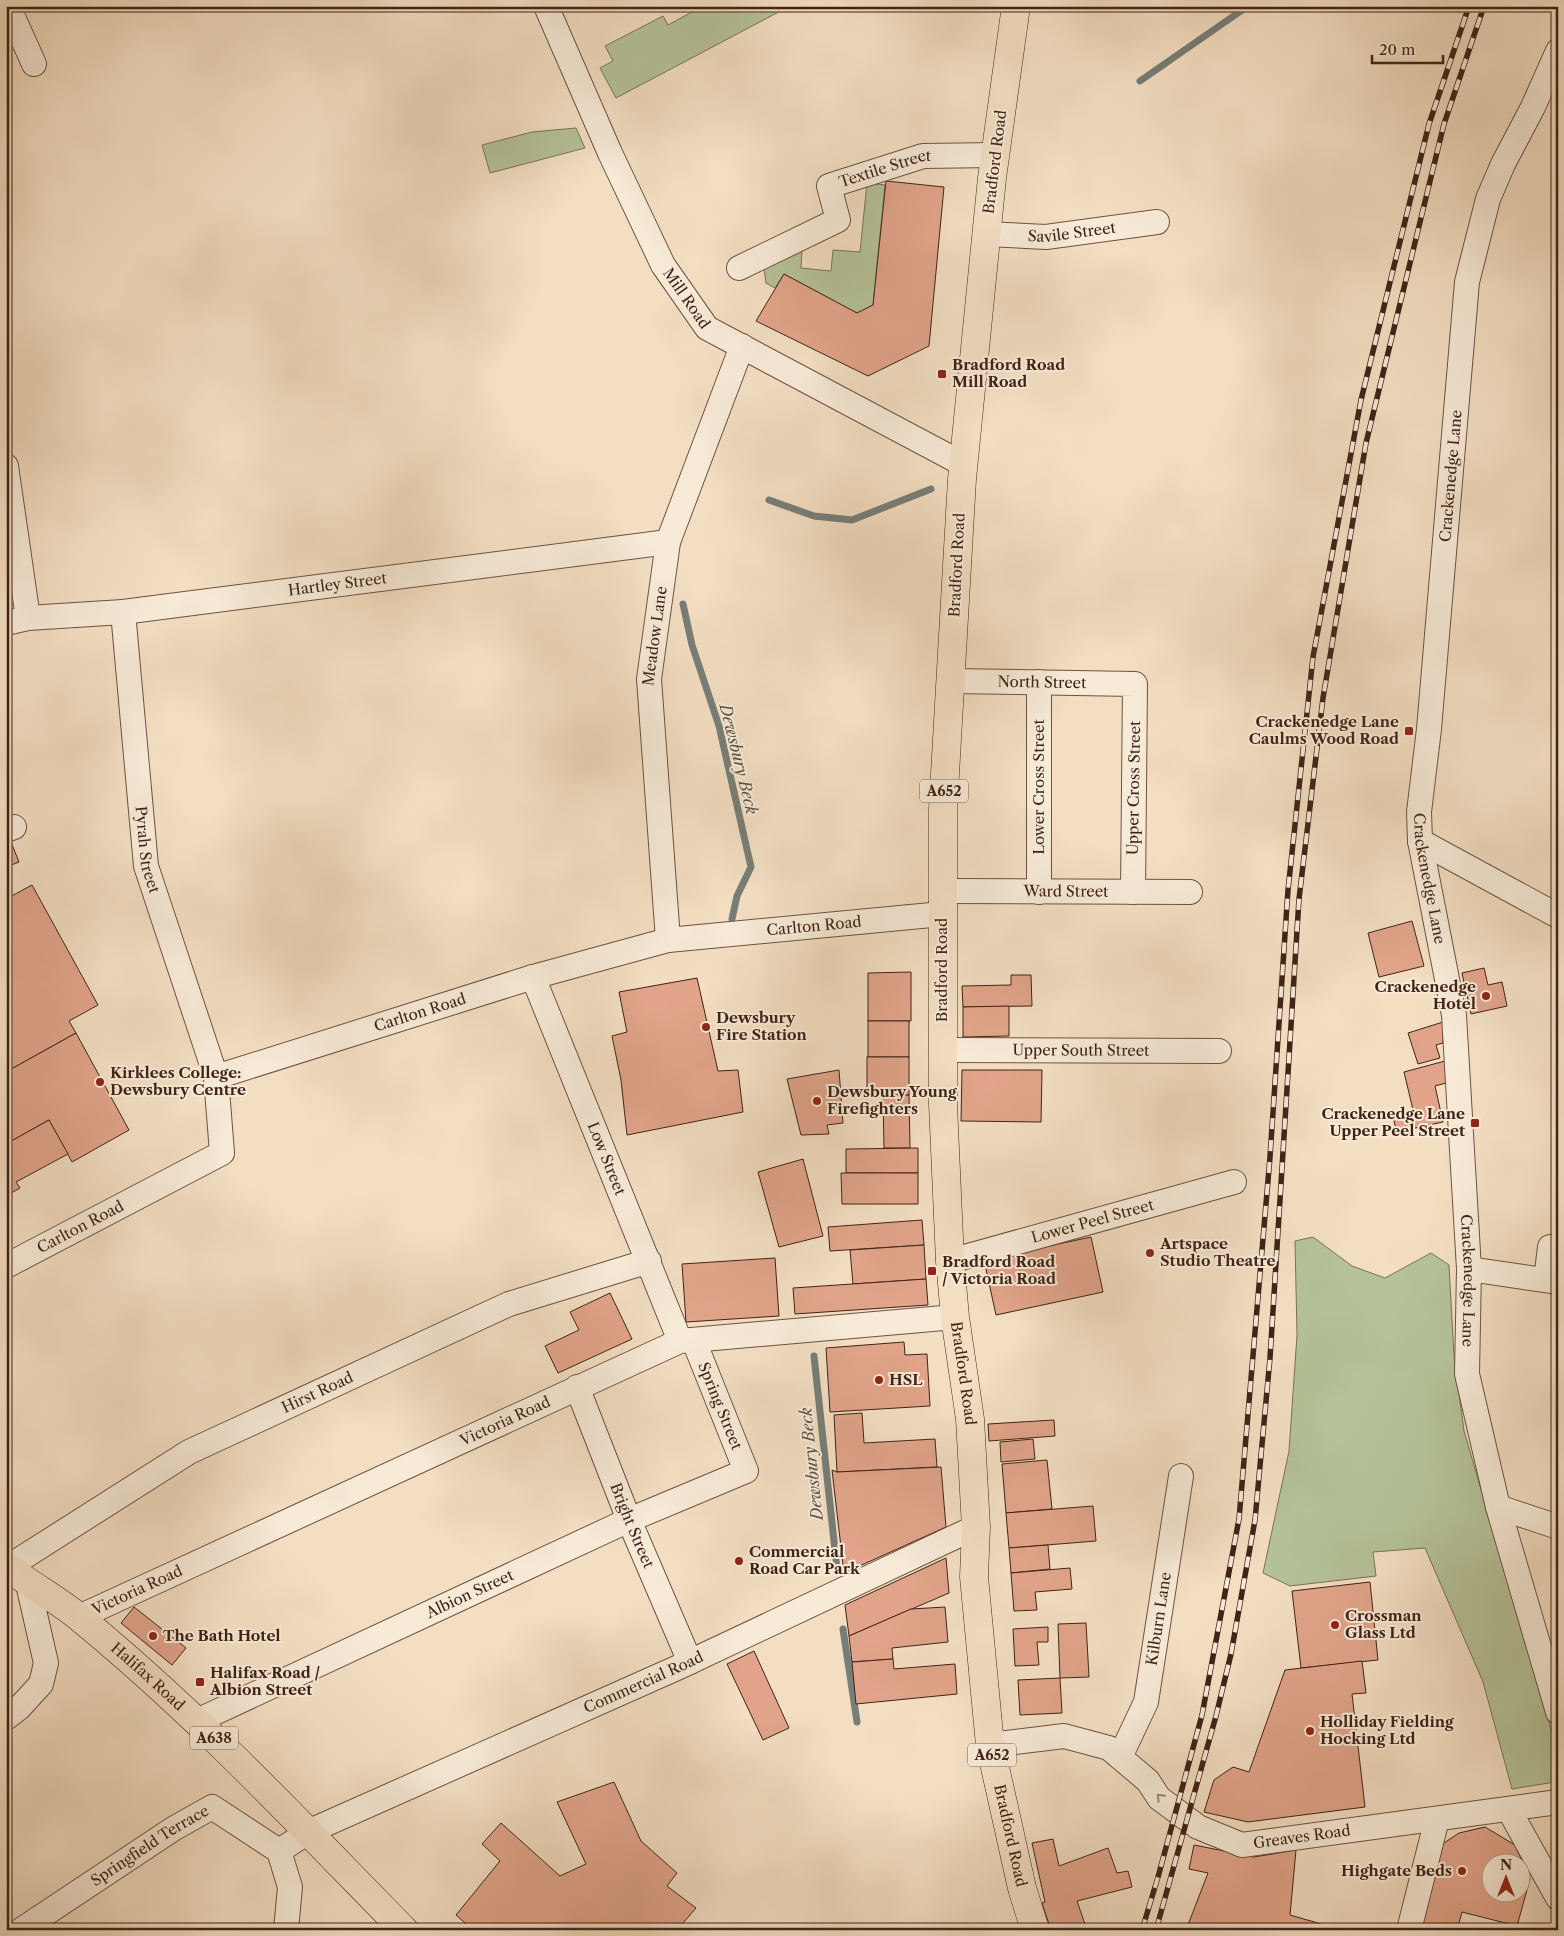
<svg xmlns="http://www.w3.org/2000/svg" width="1564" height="1936" viewBox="0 0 1564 1936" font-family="'Libre Caslon Text',serif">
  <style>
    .green { fill: #b5c298; stroke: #7a7258 }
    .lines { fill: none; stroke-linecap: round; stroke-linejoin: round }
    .stream { stroke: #777e78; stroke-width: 7 }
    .building { fill: #e1a48a; stroke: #402317; fill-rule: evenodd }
    .minor-casing { stroke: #6d5242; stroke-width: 26 }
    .major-casing { stroke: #402317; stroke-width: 29 }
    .minor { stroke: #f7ead7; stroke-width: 24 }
    .major { stroke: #f3dec2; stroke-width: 28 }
    .rail-casing { stroke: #402317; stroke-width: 5.5 }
    .rail { stroke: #f7ead7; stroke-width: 4; stroke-dasharray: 11; stroke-linecap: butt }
    .oneway { stroke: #9c8677 }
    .poi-dot { fill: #8f2418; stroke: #f7ead7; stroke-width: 2 }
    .labels { text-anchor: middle; stroke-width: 4; stroke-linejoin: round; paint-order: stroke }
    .shield { fill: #f7ead7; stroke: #775f51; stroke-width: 1 }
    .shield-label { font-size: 14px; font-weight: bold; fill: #402317 }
    .street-label { font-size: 15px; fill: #402317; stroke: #f7ead7 }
    .poi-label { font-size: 15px; font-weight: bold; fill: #402317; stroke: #f7ead7; text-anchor: start }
    .water-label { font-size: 16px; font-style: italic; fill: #5c5147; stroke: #f7ead7 }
  </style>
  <rect width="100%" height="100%" fill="#f3dec2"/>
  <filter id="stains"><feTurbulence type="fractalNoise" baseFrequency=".004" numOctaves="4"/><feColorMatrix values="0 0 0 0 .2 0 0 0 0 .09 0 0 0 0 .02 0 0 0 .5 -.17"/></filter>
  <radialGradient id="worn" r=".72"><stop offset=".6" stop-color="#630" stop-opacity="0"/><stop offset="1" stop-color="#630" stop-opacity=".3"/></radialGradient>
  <g class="green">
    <path d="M 703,6 L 718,6 L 721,11 L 730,6 L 790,6 L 616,98 L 600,68 L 613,61 L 605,46 L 663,16 L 668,25 Z"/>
    <path d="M 576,128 L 585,148 L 490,173 L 482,145 L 532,132 Z"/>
    <path d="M 867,183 L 885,185 L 873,305 L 857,313 L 784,274 L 775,288 L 766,283 L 764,268 L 802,249 L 801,268 L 831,271 L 833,250 L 860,252 Z"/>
    <path d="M 1313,1237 L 1352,1266 L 1385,1278 L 1431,1253 L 1449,1265 L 1454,1356 L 1464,1431 L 1558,1753 L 1555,1782 L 1512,1789 L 1483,1682 L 1425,1548 L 1373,1552 L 1376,1576 L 1290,1586 L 1263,1573 L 1289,1451 L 1297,1335 L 1295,1241 Z"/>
  </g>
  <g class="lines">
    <g class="stream">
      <path d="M 1140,81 L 1248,6"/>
      <path d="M 769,500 L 814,516 L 852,520 L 931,489"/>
      <path d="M 683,604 L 692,645 L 719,726 L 751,867 L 737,896 L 732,919"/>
      <path d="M 814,1356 L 837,1569"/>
      <path d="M 843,1629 L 857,1722"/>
    </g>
  </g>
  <g class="building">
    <path d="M 886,181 L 944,187 L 929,346 L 868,376 L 756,321 L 784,274 L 857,313 L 873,305 Z"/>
    <path d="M 11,842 L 19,862 L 6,867 L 6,844 Z"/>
    <path d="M 32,885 L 98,1005 L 69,1021 L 76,1033 L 6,1072 L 6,899 Z"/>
    <path d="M 1412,921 L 1424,966 L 1379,977 L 1368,933 Z"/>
    <path d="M 1484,968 L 1488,985 L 1502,982 L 1507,1006 L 1471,1014 L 1462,973 Z"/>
    <path d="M 911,972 L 911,1021 L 868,1021 L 868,973 Z"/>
    <path d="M 1011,975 L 1031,975 L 1032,1006 L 963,1007 L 962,986 L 1011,985 Z"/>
    <path d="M 697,978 L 718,1071 L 738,1070 L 743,1112 L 627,1135 L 621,1080 L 612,1036 L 627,1032 L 619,992 Z"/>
    <path d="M 1009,1006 L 1009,1036 L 963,1037 L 963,1007 Z"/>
    <rect x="868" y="1021" width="41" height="36"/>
    <path d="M 1443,1022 L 1443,1043 L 1436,1045 L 1440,1058 L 1418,1064 L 1408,1033 Z"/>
    <path d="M 76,1033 L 129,1130 L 72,1162 L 49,1120 L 6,1144 L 6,1072 Z"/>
    <rect x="867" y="1057" width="42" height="38"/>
    <path d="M 1445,1061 L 1446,1083 L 1435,1086 L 1443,1122 L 1397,1132 L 1393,1118 L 1414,1114 L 1404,1072 Z"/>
    <path d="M 839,1070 L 843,1123 L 827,1125 L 829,1134 L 801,1135 L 787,1079 Z"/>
    <path d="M 962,1070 L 1042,1070 L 1041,1122 L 961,1121 Z"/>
    <path d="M 883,1095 L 909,1095 L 910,1148 L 884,1148 Z"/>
    <path d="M 49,1120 L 68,1154 L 16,1182 L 20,1188 L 6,1196 L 6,1144 Z"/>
    <path d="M 918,1148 L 918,1173 L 846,1173 L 846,1149 Z"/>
    <path d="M 803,1159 L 823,1236 L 779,1247 L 758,1172 Z"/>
    <path d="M 841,1173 L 918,1173 L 918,1204 L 842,1204 Z"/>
    <path d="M 922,1220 L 924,1245 L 830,1251 L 828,1227 Z"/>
    <path d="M 1091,1237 L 1103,1292 L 996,1315 L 984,1260 Z"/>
    <path d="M 924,1245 L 926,1279 L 853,1284 L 850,1250 Z"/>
    <path d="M 775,1258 L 779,1316 L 686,1322 L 682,1264 Z"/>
    <path d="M 926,1279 L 928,1305 L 795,1314 L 793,1288 Z"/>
    <path d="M 610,1293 L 632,1339 L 558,1373 L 545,1346 L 579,1330 L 570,1312 Z"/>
    <path d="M 904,1342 L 905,1355 L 927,1354 L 930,1406 L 830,1412 L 826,1348 Z"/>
    <path d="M 862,1413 L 864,1443 L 935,1439 L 937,1467 L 837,1472 L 834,1415 Z"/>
    <path d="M 1054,1420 L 1055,1436 L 989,1441 L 988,1424 Z"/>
    <path d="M 1033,1439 L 1035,1459 L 1001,1462 L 1000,1442 Z"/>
    <path d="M 1047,1460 L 1052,1509 L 1006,1513 L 1002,1464 Z"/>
    <path d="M 941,1467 L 946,1527 L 844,1573 L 832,1470 L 837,1472 Z"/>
    <path d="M 1093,1506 L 1096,1541 L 1009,1548 L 1006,1513 Z"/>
    <path d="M 1048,1545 L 1050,1569 L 1011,1573 L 1009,1548 Z"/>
    <path d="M 946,1558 L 949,1593 L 849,1636 L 845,1605 Z"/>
    <path d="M 1070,1568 L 1072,1589 L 1035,1592 L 1037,1610 L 1014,1611 L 1011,1573 Z"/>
    <path d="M 1370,1582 L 1378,1660 L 1301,1668 L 1292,1591 Z"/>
    <path d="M 134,1607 L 186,1648 L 172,1665 L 121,1623 Z"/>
    <path d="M 945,1607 L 948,1642 L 892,1648 L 893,1659 L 852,1662 L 849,1636 L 911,1609 Z"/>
    <path d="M 1086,1623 L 1089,1677 L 1060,1678 L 1058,1624 Z"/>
    <path d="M 1048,1627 L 1048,1642 L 1037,1642 L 1039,1665 L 1015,1666 L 1013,1629 Z"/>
    <path d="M 754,1651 L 789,1728 L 763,1740 L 727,1664 Z"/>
    <path d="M 893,1659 L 894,1669 L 955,1664 L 957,1694 L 856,1704 L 852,1662 Z"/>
    <path d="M 1362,1661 L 1366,1693 L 1352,1694 L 1365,1807 L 1248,1822 L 1204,1812 L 1214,1780 L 1233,1767 L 1249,1772 L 1285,1670 Z"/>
    <path d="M 1060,1678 L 1062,1713 L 1020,1715 L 1018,1680 Z"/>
    <path d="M 614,1782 L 641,1841 L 677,1873 L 667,1886 L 696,1908 L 677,1930 L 473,1930 L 456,1915 L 500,1861 L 482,1844 L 501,1823 L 560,1876 L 586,1864 L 557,1802 Z"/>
    <path d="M 1485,1827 L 1515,1845 L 1530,1879 L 1517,1926 L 1462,1912 L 1457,1930 L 1416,1930 L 1441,1845 L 1459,1833 ZM 1492,1864 L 1522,1864 L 1522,1894 L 1492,1894 Z"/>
    <path d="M 1053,1839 L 1059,1866 L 1108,1848 L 1117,1873 L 1128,1871 L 1132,1887 L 1077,1901 L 1087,1930 L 1051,1930 L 1042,1903 L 1045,1902 L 1032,1843 Z"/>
    <path d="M 1194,1845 L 1254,1857 L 1296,1850 L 1290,1915 L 1342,1930 L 1186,1930 L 1208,1873 L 1189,1869 Z"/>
  </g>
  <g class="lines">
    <defs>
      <g id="minor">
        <path d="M 8,6 L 34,64"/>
        <path id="s1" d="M 546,6 L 610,153 L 663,265 L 707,328 L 963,464"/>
        <path id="s2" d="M 1558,51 L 1533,107 L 1503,164 L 1488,199 L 1467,282 L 1429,729 L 1419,812 L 1420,841 L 1454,1015 L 1469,1269 L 1467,1374 L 1498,1507 L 1558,1712"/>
        <path id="s3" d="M 986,234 L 1046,237 L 1157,222"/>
        <path id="s4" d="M 739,268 L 838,220 L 829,186 L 923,156 L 995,155"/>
        <path d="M 6,466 L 28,618"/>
        <path id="s5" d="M 123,612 L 146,866 L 216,1077"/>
        <path id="s6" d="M 6,623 L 28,618 L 123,612 L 668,542"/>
        <path id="s7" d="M 950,681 L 1135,684 L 1133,892"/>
        <path d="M 1039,682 L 1039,892"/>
        <path d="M 6,830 L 14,827"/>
        <path d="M 1420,841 L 1558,916"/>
        <path id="s8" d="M 942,891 L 1190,892"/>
        <path id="s9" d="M 668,940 L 649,679 L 668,542 L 742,346"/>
        <path id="s10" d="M 533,977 L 680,1341"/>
        <path id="s11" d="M 943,1050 L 1219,1051"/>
        <path id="s12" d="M 950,1261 L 1234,1182"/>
        <path id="s13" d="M 6,1266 L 222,1153 L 216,1077 L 533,977 L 668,940 L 942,914"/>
        <path d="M 1469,1269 L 1558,1282"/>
        <path d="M 1546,1280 L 1550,1247"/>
        <path id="s14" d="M 577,1387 L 629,1520 L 690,1662"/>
        <path d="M 1498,1507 L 1558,1527"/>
        <path id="s15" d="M 8,1567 L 189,1452 L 509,1304 L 649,1261"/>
        <path id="s16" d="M 79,1617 L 680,1341 L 955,1317"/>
        <path d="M 6,1718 L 19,1708 L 41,1684 L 46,1663 L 28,1584"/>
        <path id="s17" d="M 197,1721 L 629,1520 L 746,1471 L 694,1341"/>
        <path id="s18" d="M 990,1745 L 1064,1736 L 1109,1748 L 1148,1781 L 1159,1798 L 1198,1827 L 1242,1845 L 1558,1802"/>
        <path id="s19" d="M 1120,1757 L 1146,1702 L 1181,1476"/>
        <path d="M 1509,1810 L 1558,1898"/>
        <path id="s20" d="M 279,1851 L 308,1832 L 679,1667 L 976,1527"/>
        <path id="s21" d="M 21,1930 L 173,1829 L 212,1807 L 279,1851 L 290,1887 L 286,1930"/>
        <path d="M 1409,1930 L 1437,1819"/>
      </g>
      <g id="major">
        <path id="s22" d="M 1016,6 L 992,178 L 962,479 L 943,809 L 943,1104 L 950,1261 L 955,1317 L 970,1419 L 976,1527 L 974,1577 L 990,1745 L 1022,1888 L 1035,1930"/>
        <path id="s23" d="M 6,1566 C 30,1585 57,1599 80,1618 C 196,1713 299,1823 404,1930"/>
      </g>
    </defs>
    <use href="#minor" class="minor-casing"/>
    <use href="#major" class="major-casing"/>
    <use href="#minor" class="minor"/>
    <use href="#major" class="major"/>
    <defs>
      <g id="rail">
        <path d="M 1142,1930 L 1158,1877 L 1202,1715 L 1239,1519 L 1270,1157 L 1288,890 L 1313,657 L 1361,400 L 1429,124 L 1469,6"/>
        <path d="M 1156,1930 L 1216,1716 L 1231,1654 L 1255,1520 L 1270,1358 L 1299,899 L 1323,698 L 1366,443 L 1444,124 L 1484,6"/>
      </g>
    </defs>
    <use href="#rail" class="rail-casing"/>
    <use href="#rail" class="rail"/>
  </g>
  <defs><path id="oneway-chevron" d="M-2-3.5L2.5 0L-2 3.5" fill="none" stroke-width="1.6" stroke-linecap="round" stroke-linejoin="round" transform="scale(1.25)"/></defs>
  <use class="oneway" href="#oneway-chevron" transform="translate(1160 1797) rotate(-133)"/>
  <g class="poi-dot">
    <rect x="937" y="369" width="10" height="10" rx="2.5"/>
    <rect x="1404" y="726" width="10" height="10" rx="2.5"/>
    <circle cx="1486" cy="996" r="5"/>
    <circle cx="706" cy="1027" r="5"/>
    <circle cx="100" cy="1082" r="5"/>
    <circle cx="817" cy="1101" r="5"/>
    <rect x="1470" y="1118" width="10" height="10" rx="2.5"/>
    <circle cx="1150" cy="1253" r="5"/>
    <rect x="927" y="1266" width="10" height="10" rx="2.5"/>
    <circle cx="879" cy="1380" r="5"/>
    <circle cx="739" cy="1561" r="5"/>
    <circle cx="1335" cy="1625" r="5"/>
    <circle cx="153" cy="1636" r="5"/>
    <rect x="195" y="1677" width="10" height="10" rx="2.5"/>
    <circle cx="1310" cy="1731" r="5"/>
    <circle cx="1462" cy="1871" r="5"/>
  </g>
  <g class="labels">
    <g class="shield">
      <rect x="920" y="779.5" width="48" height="23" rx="4"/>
      <rect x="190" y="1726.5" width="48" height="23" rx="4"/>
      <rect x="968" y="1743.5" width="48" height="23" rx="4"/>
    </g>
    <g class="shield-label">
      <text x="944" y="796">A652</text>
      <text x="214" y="1743">A638</text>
      <text x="992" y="1760">A652</text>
    </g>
    <g class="street-label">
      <text transform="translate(995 162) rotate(-83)" y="5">Bradford Road</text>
      <text dy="5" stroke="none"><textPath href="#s4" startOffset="204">Textile Street</textPath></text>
      <text dy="5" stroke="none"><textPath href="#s3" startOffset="86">Savile Street</textPath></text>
      <text dy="5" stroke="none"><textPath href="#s1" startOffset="325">Mill Road</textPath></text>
      <text transform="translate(1451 476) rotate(-85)" y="5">Crackenedge Lane</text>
      <text transform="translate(957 565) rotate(-87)" y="5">Bradford Road</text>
      <text dy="5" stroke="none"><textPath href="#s6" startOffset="334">Hartley Street</textPath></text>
      <text dy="5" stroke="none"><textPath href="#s9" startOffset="305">Meadow Lane</textPath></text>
      <text dy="5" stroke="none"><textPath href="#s7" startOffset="92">North Street</textPath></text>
      <text transform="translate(1039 787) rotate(-90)" y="5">Lower Cross Street</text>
      <text transform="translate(1134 788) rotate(-89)" y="5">Upper Cross Street</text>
      <text dy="5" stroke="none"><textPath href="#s5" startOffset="239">Pyrah Street</textPath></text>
      <text dy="5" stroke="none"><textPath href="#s2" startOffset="849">Crackenedge Lane</textPath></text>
      <text dy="5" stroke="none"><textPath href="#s8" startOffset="124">Ward Street</textPath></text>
      <text dy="5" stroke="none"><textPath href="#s13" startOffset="939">Carlton Road</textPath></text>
      <text transform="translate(942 970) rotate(-90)" y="5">Bradford Road</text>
      <text dy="5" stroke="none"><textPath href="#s13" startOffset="534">Carlton Road</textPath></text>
      <text dy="5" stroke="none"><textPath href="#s11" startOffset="138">Upper South Street</textPath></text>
      <text dy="5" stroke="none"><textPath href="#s10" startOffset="196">Low Street</textPath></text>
      <text dy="5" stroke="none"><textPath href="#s12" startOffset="148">Lower Peel Street</textPath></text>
      <text dy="5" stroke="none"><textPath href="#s13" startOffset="84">Carlton Road</textPath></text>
      <text dy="5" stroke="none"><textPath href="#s2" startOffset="1254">Crackenedge Lane</textPath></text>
      <text dy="5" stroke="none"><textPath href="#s22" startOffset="1372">Bradford Road</textPath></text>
      <text dy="5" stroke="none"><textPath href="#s15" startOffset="356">Hirst Road</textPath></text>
      <text transform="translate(720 1406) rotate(68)" y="5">Spring Street</text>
      <text dy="5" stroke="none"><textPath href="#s16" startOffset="469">Victoria Road</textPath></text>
      <text dy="5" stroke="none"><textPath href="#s14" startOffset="149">Bright Street</textPath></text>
      <text dy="5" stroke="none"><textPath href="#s16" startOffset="64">Victoria Road</textPath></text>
      <text dy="5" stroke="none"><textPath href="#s17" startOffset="301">Albion Street</textPath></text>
      <text dy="5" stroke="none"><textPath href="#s19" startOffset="145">Kilburn Lane</textPath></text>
      <text dy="5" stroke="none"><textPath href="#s23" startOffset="180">Halifax Road</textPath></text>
      <text dy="5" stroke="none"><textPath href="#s20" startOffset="402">Commercial Road</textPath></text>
      <text dy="5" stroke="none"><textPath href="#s22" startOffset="1838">Bradford Road</textPath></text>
      <text dy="5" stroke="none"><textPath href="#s18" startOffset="349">Greaves Road</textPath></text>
      <text dy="5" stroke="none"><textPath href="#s21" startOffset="154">Springfield Terrace</textPath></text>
    </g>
    <g class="poi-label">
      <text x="952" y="370">Bradford Road<tspan x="952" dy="17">Mill Road</tspan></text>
      <text x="1399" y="727" text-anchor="end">Crackenedge Lane<tspan x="1399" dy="17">Caulms Wood Road</tspan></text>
      <text x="1476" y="992" text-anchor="end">Crackenedge<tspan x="1476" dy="17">Hotel</tspan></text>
      <text x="716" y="1023">Dewsbury<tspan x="716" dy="17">Fire Station</tspan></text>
      <text x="110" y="1078">Kirklees College:<tspan x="110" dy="17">Dewsbury Centre</tspan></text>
      <text x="827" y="1097">Dewsbury Young<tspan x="827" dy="17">Firefighters</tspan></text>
      <text x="1465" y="1119" text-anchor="end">Crackenedge Lane<tspan x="1465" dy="17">Upper Peel Street</tspan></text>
      <text x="1160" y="1249">Artspace<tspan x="1160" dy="17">Studio Theatre</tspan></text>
      <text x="942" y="1267">Bradford Road<tspan x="942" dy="17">/ Victoria Road</tspan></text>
      <text x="889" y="1385">HSL</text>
      <text x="749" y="1557">Commercial<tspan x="749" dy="17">Road Car Park</tspan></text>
      <text x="1345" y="1621">Crossman<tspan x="1345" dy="17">Glass Ltd</tspan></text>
      <text x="163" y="1641">The Bath Hotel</text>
      <text x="210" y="1678">Halifax Road /<tspan x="210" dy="17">Albion Street</tspan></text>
      <text x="1320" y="1727">Holliday Fielding<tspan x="1320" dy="17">Hocking Ltd</tspan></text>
      <text x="1452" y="1876" text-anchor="end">Highgate Beds</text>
    </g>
    <g class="water-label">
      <text transform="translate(739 759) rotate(76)" y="6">Dewsbury Beck</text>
      <text transform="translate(811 1464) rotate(-96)" y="6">Dewsbury Beck</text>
    </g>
  </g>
  <rect width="1564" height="1936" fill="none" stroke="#f3dec2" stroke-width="25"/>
  <rect x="8" y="8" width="1549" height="1921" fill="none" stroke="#402317" stroke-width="2.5"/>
  <rect x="12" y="12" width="1539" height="1911" fill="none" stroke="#402317"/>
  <g transform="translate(1506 1878)"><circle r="24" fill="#f7ead7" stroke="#ae9a8a"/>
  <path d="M0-4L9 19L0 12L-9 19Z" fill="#8f2418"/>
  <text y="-8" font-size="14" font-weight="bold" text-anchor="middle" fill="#402317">N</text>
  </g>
  <path d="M1372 55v8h71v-8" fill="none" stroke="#402317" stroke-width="2.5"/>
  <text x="1379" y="55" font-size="15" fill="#402317" stroke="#f7ead7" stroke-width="4" paint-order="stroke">20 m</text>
  <rect width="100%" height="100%" filter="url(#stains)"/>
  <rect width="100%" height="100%" fill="url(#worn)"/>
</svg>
